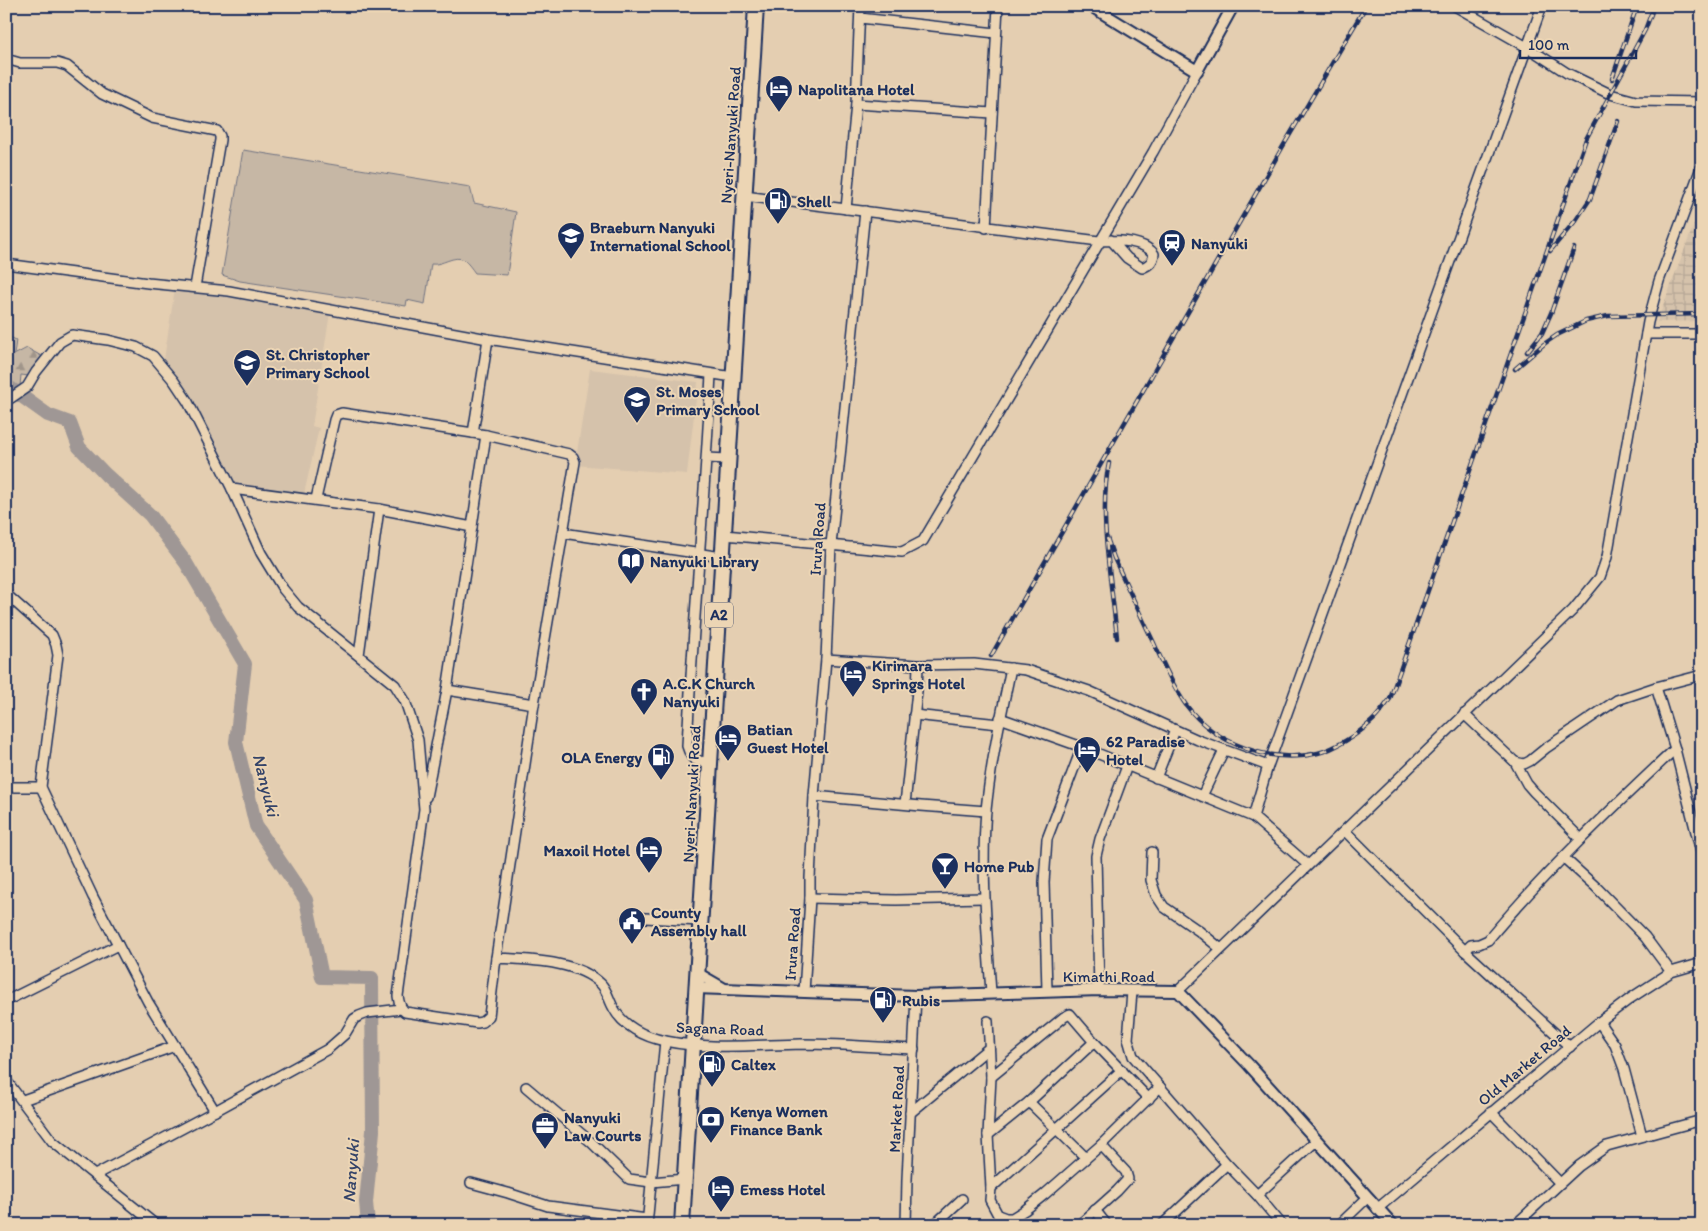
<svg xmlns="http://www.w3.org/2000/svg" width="1708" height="1231" viewBox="0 0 1708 1231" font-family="Itim,sans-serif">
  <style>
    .built { fill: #d5c2ab }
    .industrial { fill: url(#industrial-grid) }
    .grass { fill: #c6b7a5; stroke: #707382 }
    .forest { fill: url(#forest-firs); stroke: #707382 }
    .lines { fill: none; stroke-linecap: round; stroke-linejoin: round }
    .river { stroke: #9f9795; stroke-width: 14 }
    .minor-casing { stroke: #1b2f5e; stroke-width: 12 }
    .tertiary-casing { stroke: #1b2f5e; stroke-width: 14 }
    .trunk-casing { stroke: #1b2f5e; stroke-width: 18 }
    .minor { stroke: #ecd5b4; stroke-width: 9 }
    .tertiary { stroke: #ecd5b4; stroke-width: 10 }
    .trunk { stroke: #ecd5b4; stroke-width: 14 }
    .rail-casing { stroke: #1b2f5e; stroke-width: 4.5 }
    .rail { stroke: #ecd5b4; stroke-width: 2.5; stroke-dasharray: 8; stroke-linecap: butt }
    .labels { text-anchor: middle; stroke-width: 4; stroke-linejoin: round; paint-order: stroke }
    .shield { fill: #ecd5b4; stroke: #5a6178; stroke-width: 1 }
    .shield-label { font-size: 15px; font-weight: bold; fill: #1b2f5e }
    .poi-label { font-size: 16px; font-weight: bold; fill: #1b2f5e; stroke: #ecd5b4; text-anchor: start }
    .street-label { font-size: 16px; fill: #1b2f5e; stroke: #ecd5b4 }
    .water-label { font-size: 18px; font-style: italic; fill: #354469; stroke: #ecd5b4 }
  </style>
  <defs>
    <pattern id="industrial-grid" width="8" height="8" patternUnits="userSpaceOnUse" patternTransform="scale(1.25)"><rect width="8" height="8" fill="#d5c2ab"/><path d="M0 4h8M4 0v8" fill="none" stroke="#b6a796"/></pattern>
    <pattern id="forest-firs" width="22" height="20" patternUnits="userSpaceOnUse" patternTransform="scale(1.25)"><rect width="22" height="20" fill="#c6b7a5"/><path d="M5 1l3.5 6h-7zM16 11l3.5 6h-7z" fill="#a0958a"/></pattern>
  </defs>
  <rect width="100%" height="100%" fill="#e4ceb1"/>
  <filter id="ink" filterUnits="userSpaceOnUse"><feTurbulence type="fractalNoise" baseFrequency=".02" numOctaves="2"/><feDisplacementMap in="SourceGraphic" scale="10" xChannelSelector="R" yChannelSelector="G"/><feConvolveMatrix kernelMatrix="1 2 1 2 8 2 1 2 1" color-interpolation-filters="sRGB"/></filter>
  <g filter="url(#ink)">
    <g class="built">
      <path d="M 175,288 L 330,313 L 312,426 L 319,428 L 304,494 L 226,482 L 188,409 L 163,366 Z"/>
      <path d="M 590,369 L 698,382 L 687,474 L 575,465 Z"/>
    </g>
    <path class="industrial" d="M 1702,203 L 1702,321 L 1657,322 Z"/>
    <path class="grass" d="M 243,150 L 470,187 L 474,203 L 516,212 L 507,275 L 475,273 C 472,269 468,263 464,260 C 454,254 442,266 431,264 L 425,304 L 407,300 L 406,306 L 240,281 L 222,275 Z"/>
    <path class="forest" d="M 8,336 L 16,340 L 14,355 L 27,348 L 43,357 L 29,376 L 21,375 L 20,386 L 6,393 Z"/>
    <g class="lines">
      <path class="river" d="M 6,385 L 48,415 L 70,423 L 79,447 L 106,475 L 150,515 L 186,563 L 245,664 L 236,742 L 256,826 L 306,900 L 322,977 L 372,978 L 373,1131 L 366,1202 L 368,1225"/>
      <defs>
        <g id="minor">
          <path d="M 1455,6 L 1527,47 L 1567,73 L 1610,94 L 1636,101 L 1702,102"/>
          <path d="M 860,18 L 996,33"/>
          <path d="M 6,59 L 20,63 L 57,63 L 67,66 L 102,94 L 152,118 L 217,131 L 220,136 L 220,140 L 195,287"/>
          <path d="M 856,104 L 992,113"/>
          <path d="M 744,196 L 1099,241 C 1115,240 1143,240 1154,254 C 1153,262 1149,265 1142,268 L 1127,258 L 1111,240"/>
          <path d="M 846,209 L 856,104 L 860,6"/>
          <path d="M 986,228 L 998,6"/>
          <path d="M 6,264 L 148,283 L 229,291 L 488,339 L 733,377"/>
          <path d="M 1646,334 L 1702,334"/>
          <path d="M 6,399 L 11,398 L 27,387 L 36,372 L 60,342 L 72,335 L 108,340 L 136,347 L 153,356 L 174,381 L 188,402 L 232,489 L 261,553 L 283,589 L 298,607 L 395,685 L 405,701 L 418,740 L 424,809 L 398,996 C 399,1003 400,1008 405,1012 L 477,1023 L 482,1022 L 489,1016 L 496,958 L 534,704 L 575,462 L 573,457 L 569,454 L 486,435 L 342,413 L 336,415 L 334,420 L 316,499"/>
          <path d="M 473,433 L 488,339"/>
          <path d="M 707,458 L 728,459"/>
          <path d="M 232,489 L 379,509 L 472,527"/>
          <path d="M 563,533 L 722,557"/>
          <path d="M 725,535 L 902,552 L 923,541 L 1153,152 L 1197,71"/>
          <path d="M 6,594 L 52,635 L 56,645 L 58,655 L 41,787 L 93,897 L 148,1002 L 215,1111 L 95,1175"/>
          <path d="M 359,655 L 379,509"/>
          <path d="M 826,659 L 918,665 L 917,691 L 905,804"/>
          <path d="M 918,665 L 974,664 L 1026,670 L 1089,691 L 1198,740 L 1268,766"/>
          <path d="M 1656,687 L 1675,749 L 1702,856"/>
          <path d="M 447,690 L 534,704"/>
          <path d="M 1464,714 L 1515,762 L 1524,764 L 1530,761 L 1546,748 L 1617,700 L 1656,687 L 1702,675"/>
          <path d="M 914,715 L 999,724"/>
          <path d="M 1000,718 L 1082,747 L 1253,817 L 1308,865"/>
          <path d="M 710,762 C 695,761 692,762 687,746 C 693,622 705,498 711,374"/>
          <path d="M 1515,762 L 1527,784 L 1534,792 L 1581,839"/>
          <path d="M 1156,778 L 1175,730"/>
          <path d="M 6,787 L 41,787"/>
          <path d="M 814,796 L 921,806 L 986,811"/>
          <path d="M 1202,796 L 1224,750"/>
          <path d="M 426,797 L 447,690 L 486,435"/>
          <path d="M 1253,817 L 1268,766 L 1542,6"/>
          <path d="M 1345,831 L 1465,951 L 1570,1047"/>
          <path d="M 1152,852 L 1151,880 L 1156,895 L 1164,907 L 1199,931 L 1221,949"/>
          <path d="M 1564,858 L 1596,887 L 1645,937 L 1671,972"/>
          <path d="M 810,898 L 896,900 L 984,898"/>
          <path d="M 627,917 L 700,921"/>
          <path d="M 1465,951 L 1471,945 L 1479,944 L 1488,940 C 1545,872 1610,810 1675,749"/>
          <path d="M 496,958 C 528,960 577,960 601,984 C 607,990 609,1000 613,1007 C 622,1026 645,1037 665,1041 C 709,1050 756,1045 801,1044 C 839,1044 877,1047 914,1049"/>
          <path d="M 1099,990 L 1096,856 L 1100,839 L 1127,766"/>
          <path d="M 1047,991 L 1044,882 L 1047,839 L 1082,747"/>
          <path d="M 1178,991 L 1573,610 L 1600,577 L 1607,557 L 1648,322 L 1659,281 L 1702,165"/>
          <path d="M 804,992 L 810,898 L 810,878 L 814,796 L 826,659 L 831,545 L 865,211"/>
          <path d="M 1132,992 L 1128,1039 L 1133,1056 L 1227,1164 L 1257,1195 L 1282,1225"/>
          <path d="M 991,993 C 987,932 981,871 986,810 C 991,762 1001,715 1011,668"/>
          <path d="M 6,1001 L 118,945"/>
          <path d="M 988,1021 L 991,1077 L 988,1135 L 991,1188 L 990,1200 L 998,1215 L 1006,1218 L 1012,1218 L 1025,1210 L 1045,1194 L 1101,1145 L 1160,1087"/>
          <path d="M 1599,1022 L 1615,1045 L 1624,1069 L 1642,1136"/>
          <path d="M 991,1077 L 1064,1017 L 1070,1014 L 1094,1042 L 1149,1099"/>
          <path d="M 6,1080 L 52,1141 L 156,1225"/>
          <path d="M 526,1087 L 591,1142 L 629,1179 L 651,1182 L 685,1179"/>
          <path d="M 23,1100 L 175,1046"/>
          <path d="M 1029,1102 L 1086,1158"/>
          <path d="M 215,1111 L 328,1049 L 345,1034 L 354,1019 L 359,1016 L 367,1013 L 401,1009"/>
          <path d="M 1491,1112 L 1560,1183"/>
          <path d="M 910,1113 L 989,1048"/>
          <path d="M 988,1135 L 1029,1102 L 1094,1042"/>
          <path d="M 471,1183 L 508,1193 L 548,1206 L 647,1219"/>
          <path d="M 991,1188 L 1122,1070"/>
          <path d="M 1257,1195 L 1316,1141"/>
          <path d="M 1377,1209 L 1599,1022 L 1631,998 L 1671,972 L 1702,963"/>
          <path d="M 1095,1210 L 1107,1225"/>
          <path d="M 647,1225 L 665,1041"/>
          <path d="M 906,1225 L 907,1179 L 916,996"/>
          <path d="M 934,1225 L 962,1199"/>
          <path d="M 1079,1225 L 1117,1191 L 1128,1179 L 1126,1172 L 1101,1145"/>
          <path d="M 1162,1225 L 1227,1164"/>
          <path d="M 1339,1225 L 1367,1198"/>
          <path d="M 1515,1225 L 1579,1166 L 1607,1146 L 1702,1120"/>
        </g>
        <g id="tertiary">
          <path d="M 1091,6 L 1197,71 L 1233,6"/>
          <path d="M 697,973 L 723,988"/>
          <path d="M 696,988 L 916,996 L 1099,990 L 1178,991 L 1249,1065 L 1393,1225"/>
        </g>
        <path id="trunk" d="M 682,1225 L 756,6"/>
      </defs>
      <use href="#minor" class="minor-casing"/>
      <use href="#tertiary" class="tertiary-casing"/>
      <use href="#trunk" class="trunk-casing"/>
      <use href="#minor" class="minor"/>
      <use href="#tertiary" class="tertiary"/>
      <use href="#trunk" class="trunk"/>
      <defs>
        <g id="rail">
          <path d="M 1612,79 L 1637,6"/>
          <path d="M 1550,251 L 1576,220 L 1590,199 L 1618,121"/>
          <path d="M 1527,352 L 1542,333 L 1551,313 L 1574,248"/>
          <path d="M 1515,369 L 1544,344 L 1557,335 L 1586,321 L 1608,316 L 1702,314"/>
          <path d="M 1109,463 C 1098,515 1112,584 1117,638"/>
          <path d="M 1107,538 L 1114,558 C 1127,586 1140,614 1153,641 C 1163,663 1172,685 1186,705 C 1215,744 1271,765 1318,753 C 1335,749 1358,734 1371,722 C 1378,716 1384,707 1390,699 L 1586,139 L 1645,30 L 1654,6"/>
          <path d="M 991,656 L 1282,148 L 1366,6"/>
        </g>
      </defs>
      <use href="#rail" class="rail-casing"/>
      <use href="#rail" class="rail"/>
    </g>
  </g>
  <defs>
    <symbol id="hotel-pin" viewBox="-11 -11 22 30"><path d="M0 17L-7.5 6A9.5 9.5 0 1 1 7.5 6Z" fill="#1b2f5e" stroke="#ecd5b4"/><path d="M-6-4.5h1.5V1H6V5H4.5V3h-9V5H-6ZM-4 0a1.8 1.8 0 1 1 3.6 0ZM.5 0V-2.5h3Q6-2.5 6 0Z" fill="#fff"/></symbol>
    <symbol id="fuel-pin" viewBox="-11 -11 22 30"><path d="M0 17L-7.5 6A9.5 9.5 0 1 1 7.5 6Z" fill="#1b2f5e" stroke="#ecd5b4"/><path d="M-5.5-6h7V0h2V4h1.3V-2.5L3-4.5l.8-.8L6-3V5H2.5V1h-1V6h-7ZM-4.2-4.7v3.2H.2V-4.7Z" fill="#fff"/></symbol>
    <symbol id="school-pin" viewBox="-11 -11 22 30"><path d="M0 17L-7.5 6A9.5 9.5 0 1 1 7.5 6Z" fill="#1b2f5e" stroke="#ecd5b4"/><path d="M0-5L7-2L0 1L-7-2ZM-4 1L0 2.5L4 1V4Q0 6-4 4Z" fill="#fff"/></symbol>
    <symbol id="station-pin" viewBox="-11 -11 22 30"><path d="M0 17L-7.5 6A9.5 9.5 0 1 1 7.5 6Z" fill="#1b2f5e" stroke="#ecd5b4"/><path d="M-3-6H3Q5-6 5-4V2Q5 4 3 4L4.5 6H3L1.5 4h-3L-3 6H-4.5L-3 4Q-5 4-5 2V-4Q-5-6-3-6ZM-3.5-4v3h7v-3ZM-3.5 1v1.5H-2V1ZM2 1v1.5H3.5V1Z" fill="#fff"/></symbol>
    <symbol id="library-pin" viewBox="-11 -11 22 30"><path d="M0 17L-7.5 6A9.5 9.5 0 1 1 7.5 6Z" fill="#1b2f5e" stroke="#ecd5b4"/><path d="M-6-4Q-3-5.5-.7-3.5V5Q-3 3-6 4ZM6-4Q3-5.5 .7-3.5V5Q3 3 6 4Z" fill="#fff"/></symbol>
    <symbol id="church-pin" viewBox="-11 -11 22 30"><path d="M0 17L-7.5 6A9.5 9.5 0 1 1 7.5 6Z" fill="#1b2f5e" stroke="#ecd5b4"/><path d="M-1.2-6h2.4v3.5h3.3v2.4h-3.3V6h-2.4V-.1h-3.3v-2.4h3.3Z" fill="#fff"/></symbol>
    <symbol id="bar-pin" viewBox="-11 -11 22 30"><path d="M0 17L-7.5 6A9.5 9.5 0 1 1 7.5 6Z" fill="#1b2f5e" stroke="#ecd5b4"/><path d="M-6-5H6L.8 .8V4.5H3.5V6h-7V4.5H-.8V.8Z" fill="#fff"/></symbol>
    <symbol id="civic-pin" viewBox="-11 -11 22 30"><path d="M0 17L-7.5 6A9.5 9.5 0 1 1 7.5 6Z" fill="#1b2f5e" stroke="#ecd5b4"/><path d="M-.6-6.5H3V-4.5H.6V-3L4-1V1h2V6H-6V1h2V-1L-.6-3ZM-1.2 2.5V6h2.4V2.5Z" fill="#fff"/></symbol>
    <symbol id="bank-pin" viewBox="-11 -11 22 30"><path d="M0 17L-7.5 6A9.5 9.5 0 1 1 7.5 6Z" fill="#1b2f5e" stroke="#ecd5b4"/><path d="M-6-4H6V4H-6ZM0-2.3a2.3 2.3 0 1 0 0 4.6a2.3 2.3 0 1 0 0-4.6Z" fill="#fff"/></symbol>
    <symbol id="office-pin" viewBox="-11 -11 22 30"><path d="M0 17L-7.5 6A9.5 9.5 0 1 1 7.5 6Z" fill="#1b2f5e" stroke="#ecd5b4"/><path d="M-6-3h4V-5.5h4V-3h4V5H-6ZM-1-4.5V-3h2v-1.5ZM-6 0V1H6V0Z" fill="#fff"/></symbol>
  </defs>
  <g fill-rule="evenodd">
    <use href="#hotel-pin" x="763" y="73" width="32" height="43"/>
    <use href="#fuel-pin" x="762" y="185" width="32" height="43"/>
    <use href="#school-pin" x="555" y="220" width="32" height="43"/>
    <use href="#station-pin" x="1156" y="227" width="32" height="43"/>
    <use href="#school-pin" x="231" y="347" width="32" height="43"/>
    <use href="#school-pin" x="621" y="384" width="32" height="43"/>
    <use href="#library-pin" x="615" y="545" width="32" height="43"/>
    <use href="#hotel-pin" x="837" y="658" width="32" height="43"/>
    <use href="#church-pin" x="628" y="676" width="32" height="43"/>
    <use href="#hotel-pin" x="712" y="722" width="32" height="43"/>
    <use href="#hotel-pin" x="1071" y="734" width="32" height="43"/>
    <use href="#fuel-pin" x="645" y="741" width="32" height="43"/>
    <use href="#hotel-pin" x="633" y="834" width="32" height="43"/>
    <use href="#bar-pin" x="929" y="850" width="32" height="43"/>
    <use href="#civic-pin" x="616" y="905" width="32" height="43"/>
    <use href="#fuel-pin" x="867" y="984" width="32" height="43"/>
    <use href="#fuel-pin" x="696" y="1048" width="32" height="43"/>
    <use href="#bank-pin" x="695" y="1104" width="32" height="43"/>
    <use href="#office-pin" x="529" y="1110" width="32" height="43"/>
    <use href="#hotel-pin" x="705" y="1173" width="32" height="43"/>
  </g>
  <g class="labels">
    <rect class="shield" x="705" y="602.5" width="28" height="25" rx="4"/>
    <g class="shield-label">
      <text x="719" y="620">A2</text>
    </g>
    <g class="poi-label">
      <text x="798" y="95">Napolitana Hotel</text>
      <text x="797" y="207">Shell</text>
      <text x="590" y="233">Braeburn Nanyuki<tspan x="590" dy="18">International School</tspan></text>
      <text x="1191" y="249">Nanyuki</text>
      <text x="266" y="360">St. Christopher<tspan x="266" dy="18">Primary School</tspan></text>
      <text x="656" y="397">St. Moses<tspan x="656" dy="18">Primary School</tspan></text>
      <text x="650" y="567">Nanyuki Library</text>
      <text x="872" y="671">Kirimara<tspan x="872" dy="18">Springs Hotel</tspan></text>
      <text x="663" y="689">A.C.K Church<tspan x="663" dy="18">Nanyuki</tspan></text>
      <text x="747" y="735">Batian<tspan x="747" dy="18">Guest Hotel</tspan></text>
      <text x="1106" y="747">62 Paradise<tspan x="1106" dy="18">Hotel</tspan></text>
      <text x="642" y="763" text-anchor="end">OLA Energy</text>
      <text x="630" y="856" text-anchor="end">Maxoil Hotel</text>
      <text x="964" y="872">Home Pub</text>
      <text x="651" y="918">County<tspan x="651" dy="18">Assembly hall</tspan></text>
      <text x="902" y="1006">Rubis</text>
      <text x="731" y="1070">Caltex</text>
      <text x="730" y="1117">Kenya Women<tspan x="730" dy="18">Finance Bank</tspan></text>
      <text x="564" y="1123">Nanyuki<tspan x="564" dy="18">Law Courts</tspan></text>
      <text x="740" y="1195">Emess Hotel</text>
    </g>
    <g class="street-label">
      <text transform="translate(730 135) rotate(-86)" y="6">Nyeri-Nanyuki Road</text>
      <text transform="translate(817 539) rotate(-86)" y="6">Irura Road</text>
      <text transform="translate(691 794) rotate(-87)" y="6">Nyeri-Nanyuki Road</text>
      <text transform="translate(792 944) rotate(-86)" y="6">Irura Road</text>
      <text x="1109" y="982">Kimathi Road</text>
      <text transform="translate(720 1028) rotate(2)" y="6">Sagana Road</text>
      <text transform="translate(1524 1065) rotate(-40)" y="6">Old Market Road</text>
      <text transform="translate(896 1109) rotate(-87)" y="6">Market Road</text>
    </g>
    <g class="water-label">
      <text transform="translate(266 785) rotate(76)" y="6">Nanyuki</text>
      <text transform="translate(351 1171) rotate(-86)" y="6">Nanyuki</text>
    </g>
  </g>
  <rect width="1708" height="1231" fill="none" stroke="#ecd5b4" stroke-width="25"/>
  <rect x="12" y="12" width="1683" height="1206" fill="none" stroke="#1b2f5e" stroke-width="2" filter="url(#ink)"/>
  <path d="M1520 50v8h116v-8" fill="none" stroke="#1b2f5e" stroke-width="2.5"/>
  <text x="1528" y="50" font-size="15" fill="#1b2f5e" stroke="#ecd5b4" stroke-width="4" paint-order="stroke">100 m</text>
</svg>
